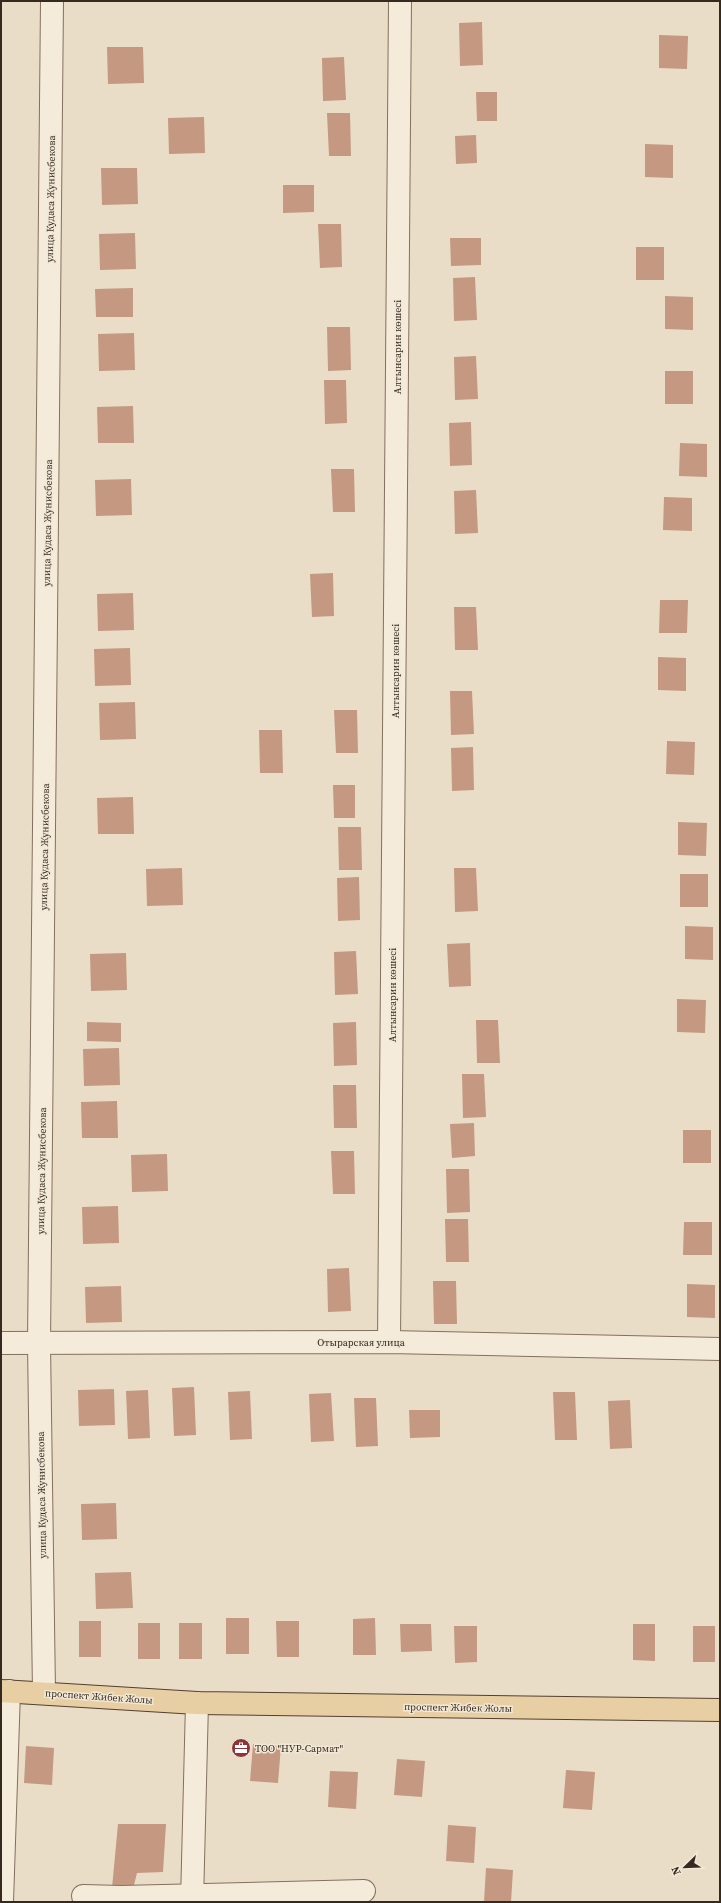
<svg xmlns="http://www.w3.org/2000/svg" width="721" height="1903" viewBox="0 0 721 1903" font-family="'Source Serif 4',serif">
  <style>
    .building { fill: #c49881 }
    .lines { fill: none; stroke-linecap: round; stroke-linejoin: round }
    .minor-casing { stroke: #83705e; stroke-width: 24 }
    .major-casing { stroke: #523f32; stroke-width: 24 }
    .minor { stroke: #f5ebda; stroke-width: 22 }
    .major { stroke: #e8cea3; stroke-width: 22 }
    .labels { text-anchor: middle; stroke-width: 3; stroke-linejoin: round; paint-order: stroke }
    .street-label { font-size: 10px; fill: #352920; stroke: #f2e8d6 }
    .poi-label { font-size: 10px; fill: #352920; stroke: #f2e8d6; text-anchor: start }
  </style>
  <rect width="100%" height="100%" fill="#eaddc7"/>
  <g class="building">
    <path d="M 482,22 L 483,65 L 460,66 L 459,23 Z"/>
    <path d="M 659,35 L 688,36 L 687,69 L 659,68 Z"/>
    <path d="M 107,47 L 143,47 L 144,83 L 108,84 Z"/>
    <path d="M 344,57 L 346,100 L 323,101 L 322,58 Z"/>
    <path d="M 476,92 L 497,92 L 497,121 L 477,121 Z"/>
    <path d="M 327,113 L 350,113 L 351,156 L 329,156 Z"/>
    <path d="M 204,117 L 205,153 L 169,154 L 168,118 Z"/>
    <path d="M 476,135 L 477,163 L 456,164 L 455,136 Z"/>
    <path d="M 645,144 L 673,145 L 673,178 L 645,177 Z"/>
    <path d="M 101,168 L 137,168 L 138,204 L 102,205 Z"/>
    <path d="M 283,185 L 314,185 L 314,212 L 283,213 Z"/>
    <path d="M 318,224 L 341,224 L 342,267 L 320,268 Z"/>
    <path d="M 135,233 L 136,269 L 100,270 L 99,234 Z"/>
    <path d="M 450,238 L 481,238 L 481,265 L 451,266 Z"/>
    <rect x="636" y="247" width="28" height="33"/>
    <path d="M 475,277 L 477,320 L 454,321 L 453,278 Z"/>
    <path d="M 133,288 L 133,317 L 96,317 L 95,289 Z"/>
    <path d="M 665,296 L 693,297 L 693,330 L 665,329 Z"/>
    <path d="M 327,327 L 350,327 L 351,370 L 328,371 Z"/>
    <path d="M 134,333 L 135,370 L 99,371 L 98,334 Z"/>
    <path d="M 476,356 L 478,399 L 455,400 L 454,357 Z"/>
    <rect x="665" y="371" width="28" height="33"/>
    <path d="M 324,380 L 346,380 L 347,423 L 325,424 Z"/>
    <path d="M 133,406 L 134,443 L 98,443 L 97,407 Z"/>
    <path d="M 471,422 L 472,465 L 450,466 L 449,423 Z"/>
    <path d="M 680,443 L 707,444 L 707,477 L 679,476 Z"/>
    <path d="M 331,469 L 354,469 L 355,512 L 333,512 Z"/>
    <path d="M 131,479 L 132,515 L 96,516 L 95,480 Z"/>
    <path d="M 476,490 L 478,533 L 455,534 L 454,491 Z"/>
    <path d="M 664,497 L 692,498 L 692,531 L 663,530 Z"/>
    <path d="M 333,573 L 334,616 L 312,617 L 310,574 Z"/>
    <path d="M 133,593 L 134,630 L 98,631 L 97,594 Z"/>
    <path d="M 660,600 L 688,600 L 687,633 L 659,633 Z"/>
    <path d="M 454,607 L 476,607 L 478,650 L 455,650 Z"/>
    <path d="M 130,648 L 131,685 L 95,686 L 94,649 Z"/>
    <path d="M 658,657 L 686,658 L 686,691 L 658,690 Z"/>
    <path d="M 450,691 L 472,691 L 474,734 L 451,735 Z"/>
    <path d="M 135,702 L 136,739 L 100,740 L 99,703 Z"/>
    <path d="M 334,710 L 357,710 L 358,753 L 336,753 Z"/>
    <path d="M 259,730 L 282,730 L 283,773 L 260,773 Z"/>
    <path d="M 667,741 L 695,742 L 694,775 L 666,774 Z"/>
    <path d="M 473,747 L 474,790 L 452,791 L 451,748 Z"/>
    <path d="M 333,785 L 355,785 L 355,818 L 334,818 Z"/>
    <path d="M 133,797 L 134,834 L 98,834 L 97,798 Z"/>
    <path d="M 678,822 L 707,823 L 706,856 L 678,855 Z"/>
    <path d="M 338,827 L 361,827 L 362,870 L 339,870 Z"/>
    <path d="M 182,868 L 183,905 L 147,906 L 146,869 Z"/>
    <path d="M 454,868 L 476,868 L 478,911 L 455,912 Z"/>
    <rect x="680" y="874" width="28" height="33"/>
    <path d="M 359,877 L 360,920 L 338,921 L 337,878 Z"/>
    <path d="M 685,926 L 713,927 L 713,960 L 685,959 Z"/>
    <path d="M 470,943 L 471,986 L 449,987 L 447,944 Z"/>
    <path d="M 356,951 L 358,994 L 335,995 L 334,952 Z"/>
    <path d="M 126,953 L 127,990 L 91,991 L 90,954 Z"/>
    <path d="M 677,999 L 706,1000 L 705,1033 L 677,1032 Z"/>
    <path d="M 476,1020 L 498,1020 L 500,1063 L 477,1063 Z"/>
    <path d="M 87,1022 L 121,1023 L 121,1042 L 87,1041 Z"/>
    <path d="M 356,1022 L 357,1065 L 334,1066 L 333,1023 Z"/>
    <path d="M 119,1048 L 120,1085 L 84,1086 L 83,1049 Z"/>
    <path d="M 462,1074 L 484,1074 L 486,1117 L 463,1118 Z"/>
    <path d="M 333,1085 L 356,1085 L 357,1128 L 334,1128 Z"/>
    <path d="M 117,1101 L 118,1138 L 82,1138 L 81,1102 Z"/>
    <path d="M 474,1123 L 475,1156 L 452,1158 L 450,1124 Z"/>
    <rect x="683" y="1130" width="28" height="33"/>
    <path d="M 331,1151 L 354,1151 L 355,1194 L 333,1194 Z"/>
    <path d="M 167,1154 L 168,1191 L 132,1192 L 131,1155 Z"/>
    <path d="M 446,1169 L 469,1169 L 470,1212 L 447,1213 Z"/>
    <path d="M 118,1206 L 119,1243 L 83,1244 L 82,1207 Z"/>
    <path d="M 445,1219 L 468,1219 L 469,1262 L 446,1262 Z"/>
    <path d="M 684,1222 L 712,1222 L 712,1255 L 683,1255 Z"/>
    <path d="M 349,1268 L 351,1311 L 328,1312 L 327,1269 Z"/>
    <path d="M 433,1281 L 456,1281 L 457,1324 L 434,1324 Z"/>
    <path d="M 687,1284 L 715,1285 L 715,1318 L 687,1317 Z"/>
    <path d="M 121,1286 L 122,1322 L 86,1323 L 85,1287 Z"/>
    <path d="M 194,1387 L 196,1435 L 174,1436 L 172,1388 Z"/>
    <path d="M 114,1389 L 115,1425 L 79,1426 L 78,1390 Z"/>
    <path d="M 148,1390 L 150,1438 L 128,1439 L 126,1391 Z"/>
    <path d="M 250,1391 L 252,1439 L 230,1440 L 228,1392 Z"/>
    <path d="M 553,1392 L 575,1392 L 577,1440 L 555,1440 Z"/>
    <path d="M 331,1393 L 334,1441 L 311,1442 L 309,1394 Z"/>
    <path d="M 354,1398 L 376,1398 L 378,1446 L 356,1447 Z"/>
    <path d="M 630,1400 L 632,1448 L 610,1449 L 608,1401 Z"/>
    <path d="M 409,1410 L 440,1410 L 440,1437 L 410,1438 Z"/>
    <path d="M 116,1503 L 117,1539 L 82,1540 L 81,1504 Z"/>
    <path d="M 131,1572 L 133,1608 L 96,1609 L 95,1573 Z"/>
    <rect x="226" y="1618" width="23" height="36"/>
    <path d="M 375,1618 L 376,1655 L 353,1655 L 353,1619 Z"/>
    <rect x="79" y="1621" width="22" height="36"/>
    <path d="M 276,1621 L 299,1621 L 299,1657 L 277,1657 Z"/>
    <rect x="138" y="1623" width="22" height="36"/>
    <rect x="179" y="1623" width="23" height="36"/>
    <path d="M 400,1624 L 431,1624 L 432,1651 L 401,1652 Z"/>
    <path d="M 633,1624 L 655,1624 L 655,1661 L 633,1660 Z"/>
    <path d="M 454,1626 L 477,1626 L 477,1662 L 455,1663 Z"/>
    <rect x="693" y="1626" width="22" height="36"/>
    <path d="M 253,1744 L 281,1746 L 278,1783 L 250,1781 Z"/>
    <path d="M 26,1746 L 54,1748 L 52,1785 L 24,1783 Z"/>
    <path d="M 397,1759 L 425,1761 L 422,1797 L 394,1795 Z"/>
    <path d="M 566,1770 L 595,1772 L 592,1810 L 563,1808 Z"/>
    <path d="M 330,1771 L 358,1772 L 356,1809 L 328,1807 Z"/>
    <path d="M 118,1824 L 166,1824 L 163,1872 L 137,1873 L 134,1885 L 112,1888 Z"/>
    <path d="M 448,1825 L 476,1827 L 474,1863 L 446,1861 Z"/>
    <path d="M 486,1868 L 513,1870 L 511,1902 L 484,1902 Z"/>
  </g>
  <g class="lines">
    <defs>
      <g id="minor">
        <path d="M 389,1342 L 400,1"/>
        <path d="M 1,1343 L 389,1342 L 720,1349"/>
        <path d="M 44,1692 L 39,1344 L 52,1"/>
        <path d="M 83,1896 L 121,1897 L 364,1891"/>
        <path d="M 2,1902 L 9,1691"/>
        <path d="M 192,1902 L 197,1703"/>
      </g>
      <path id="major" d="M 1,1691 L 197,1703 L 720,1710"/>
    </defs>
    <use href="#minor" class="minor-casing"/>
    <use href="#major" class="major-casing"/>
    <use href="#minor" class="minor"/>
    <use href="#major" class="major"/>
  </g>
  <defs>
    <symbol id="office-disc" viewBox="-11 -11 22 22"><circle r="9.5" fill="#8c353b" stroke="#f2e8d6"/><path d="M-6-3h4V-5.5h4V-3h4V5H-6ZM-1-4.5V-3h2v-1.5ZM-6 0V1H6V0Z" fill="#fff"/></symbol>
  </defs>
  <g fill-rule="evenodd">
    <use href="#office-disc" x="230" y="1737" width="22" height="22"/>
  </g>
  <g class="labels">
    <g class="street-label">
      <text transform="translate(50 199) rotate(-89)" y="4">улица Кудаса Жунисбекова</text>
      <text transform="translate(397 347) rotate(-90)" y="4">Алтынсарин көшесі</text>
      <text transform="translate(47 523) rotate(-89)" y="4">улица Кудаса Жунисбекова</text>
      <text transform="translate(395 671) rotate(-90)" y="4">Алтынсарин көшесі</text>
      <text transform="translate(44 847) rotate(-89)" y="4">улица Кудаса Жунисбекова</text>
      <text transform="translate(392 995) rotate(-90)" y="4">Алтынсарин көшесі</text>
      <text transform="translate(41 1171) rotate(-89)" y="4">улица Кудаса Жунисбекова</text>
      <text x="361" y="1346">Отырарская улица</text>
      <text transform="translate(41 1495) rotate(-91)" y="4">улица Кудаса Жунисбекова</text>
      <text transform="translate(99 1696) rotate(4)" y="4">проспект Жибек Жолы</text>
      <text transform="translate(458 1707) rotate(1)" y="4">проспект Жибек Жолы</text>
    </g>
    <g class="poi-label">
      <text x="255" y="1752">ТОО "НУР-Сармат"</text>
    </g>
  </g>
  <rect width="721" height="1903" fill="none" stroke="#352920" stroke-width="4"/>
  <g transform="translate(685 1867) rotate(247)" stroke="#f2e8d6" stroke-width="3" paint-order="stroke">
  <path d="M0-3L7 15L0 10L-7 15Z" fill="#352920"/>
  <text y="-6" font-size="11" font-weight="bold" text-anchor="middle" fill="#352920">N</text>
  </g>
</svg>
